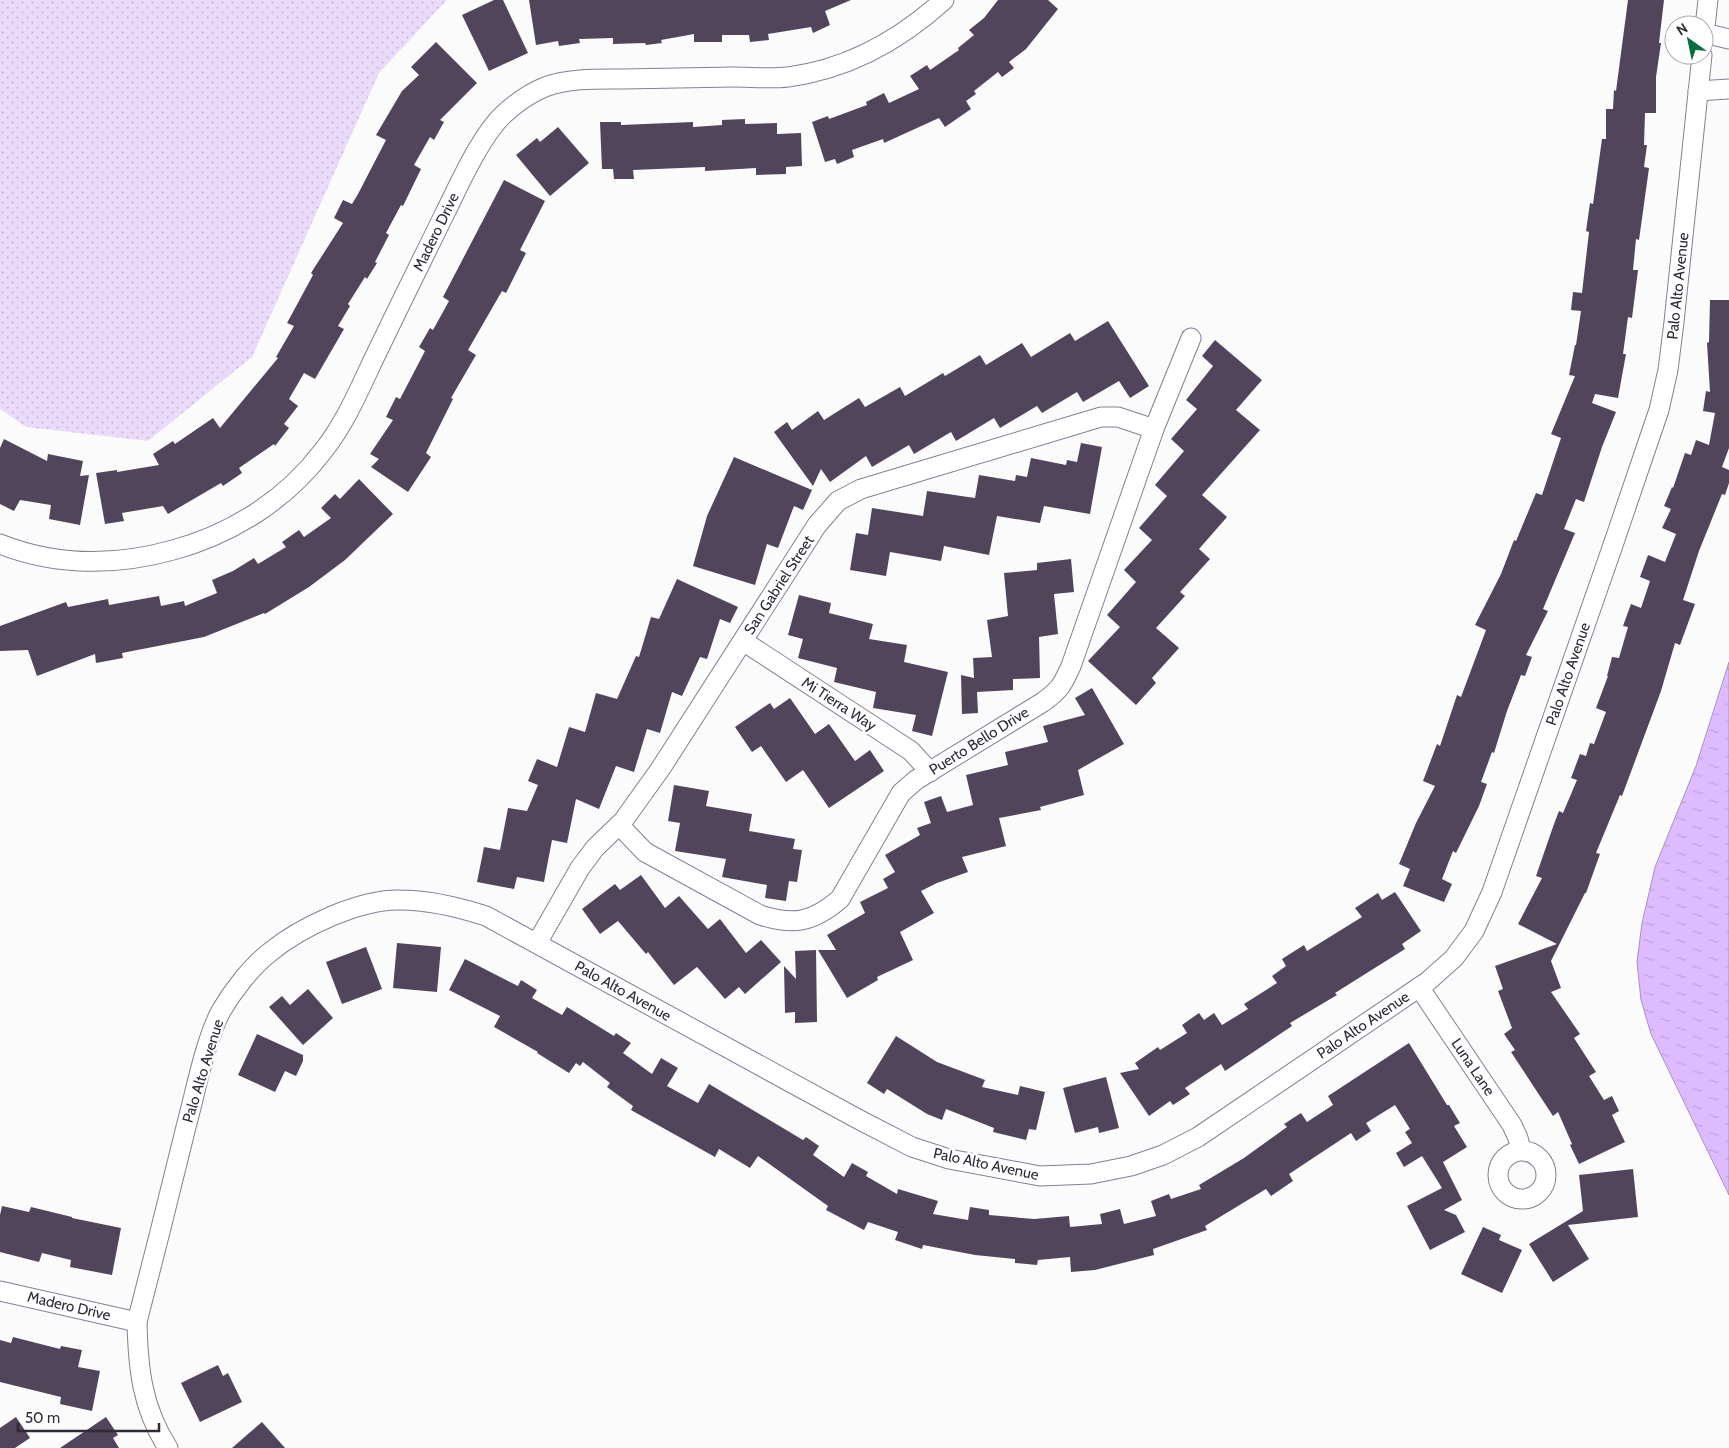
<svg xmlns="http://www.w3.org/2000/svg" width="1729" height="1448" viewBox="0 0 1729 1448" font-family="Cabin,sans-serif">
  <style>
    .grass { fill: url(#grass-dots) }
    .water { fill: url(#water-ripples); stroke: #aa90c2 }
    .building { fill: #51455c }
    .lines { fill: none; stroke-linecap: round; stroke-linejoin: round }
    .minor-casing { stroke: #897c95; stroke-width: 21 }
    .minor { stroke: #fff; stroke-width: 19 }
    .labels { text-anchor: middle; stroke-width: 5; stroke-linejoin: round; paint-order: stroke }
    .street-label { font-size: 15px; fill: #302a35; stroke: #fff }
  </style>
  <defs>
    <pattern id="grass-dots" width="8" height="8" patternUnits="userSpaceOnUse" patternTransform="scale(1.25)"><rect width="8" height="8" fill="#ebdbfa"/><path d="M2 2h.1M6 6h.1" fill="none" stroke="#cabcd7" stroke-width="1.8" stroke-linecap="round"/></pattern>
    <pattern id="water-ripples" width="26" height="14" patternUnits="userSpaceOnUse" patternTransform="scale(1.25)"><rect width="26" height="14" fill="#debbfe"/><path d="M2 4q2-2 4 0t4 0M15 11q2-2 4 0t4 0" fill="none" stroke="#bfa1da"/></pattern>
  </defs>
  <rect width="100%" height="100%" fill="#fbfbfb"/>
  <path class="grass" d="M 0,0 L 447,0 L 379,73 L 252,357 L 148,441 L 26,427 L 0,409 Z"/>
  <path class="water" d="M 1729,662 L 1729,1195 L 1651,1034 L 1641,1000 L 1637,962 L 1642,923 L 1655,867 L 1696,766 Z"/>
  <g class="building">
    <path d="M 494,0 L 503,0 L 528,53 L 489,71 L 462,15 Z"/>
    <path d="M 529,0 L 851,0 L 825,11 L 830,25 L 813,33 L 811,27 L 768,34 L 769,40 L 750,42 L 749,35 L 722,35 L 722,42 L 694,42 L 694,34 L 661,40 L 662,43 L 646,45 L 645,43 L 613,44 L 613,38 L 579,39 L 580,43 L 559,46 L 558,41 L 536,45 Z"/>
    <path d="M 998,0 L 1048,0 L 1058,9 L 1026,49 L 1009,62 L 1014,68 L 1002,77 L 998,72 L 974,91 L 976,94 L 966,101 L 971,109 L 945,127 L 939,118 L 884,143 L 883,139 L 852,150 L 854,157 L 837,164 L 835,159 L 825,162 L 812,122 L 828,116 L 829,119 L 867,105 L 866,102 L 884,93 L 889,103 L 919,89 L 910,76 L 927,65 L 930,70 L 959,50 L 958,48 L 974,35 L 969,30 L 984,18 Z"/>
    <path d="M 1628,0 L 1664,0 L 1659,43 L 1661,43 L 1656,77 L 1656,113 L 1645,113 L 1644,145 L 1647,145 L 1644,167 L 1649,168 L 1639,240 L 1636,239 L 1633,270 L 1638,270 L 1632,318 L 1628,317 L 1623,354 L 1626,354 L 1618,398 L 1595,394 L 1592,403 L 1616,412 L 1602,447 L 1584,502 L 1576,499 L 1564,529 L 1575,533 L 1543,609 L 1548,611 L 1526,655 L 1532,657 L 1525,676 L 1521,675 L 1507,711 L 1494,753 L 1492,752 L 1481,782 L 1487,784 L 1479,806 L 1456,853 L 1453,851 L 1442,879 L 1452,884 L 1444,902 L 1403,886 L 1410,869 L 1399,864 L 1416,823 L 1435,786 L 1423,781 L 1437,744 L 1440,746 L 1457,695 L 1461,697 L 1486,630 L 1475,625 L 1501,574 L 1514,540 L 1516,541 L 1536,493 L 1542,495 L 1561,438 L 1551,434 L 1575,376 L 1569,375 L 1575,345 L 1576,345 L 1581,311 L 1571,310 L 1573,292 L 1582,293 L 1589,232 L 1586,231 L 1590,203 L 1593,204 L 1602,139 L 1606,139 L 1606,109 L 1613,109 L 1614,90 L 1616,91 Z"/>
    <path d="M 436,42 L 477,83 L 440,120 L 444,122 L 434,140 L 430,137 L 414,165 L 421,169 L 403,206 L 401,205 L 386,233 L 389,235 L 375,262 L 377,263 L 367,279 L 365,277 L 348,304 L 350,306 L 338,326 L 344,329 L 315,379 L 304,373 L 289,399 L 298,406 L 284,424 L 289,428 L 275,446 L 274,444 L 239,468 L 242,473 L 223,486 L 221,483 L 168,514 L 163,506 L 122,513 L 124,521 L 105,524 L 96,473 L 117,470 L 117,472 L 159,465 L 153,454 L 173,441 L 175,444 L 213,418 L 220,428 L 278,358 L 276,357 L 294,326 L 287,323 L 313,275 L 311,273 L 343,223 L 334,218 L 343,200 L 352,204 L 358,194 L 386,140 L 376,135 L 402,91 L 419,75 L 411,67 Z"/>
    <path d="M 745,119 L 745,124 L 777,123 L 777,134 L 801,133 L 802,166 L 786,167 L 786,174 L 756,175 L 756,168 L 705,171 L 705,167 L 633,170 L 634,179 L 614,179 L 613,169 L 602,169 L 600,122 L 621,122 L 621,125 L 693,122 L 693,127 L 722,125 L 722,120 Z"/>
    <path d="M 558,127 L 589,163 L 550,196 L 516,155 L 537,138 L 540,142 Z"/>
    <path d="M 504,180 L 545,201 L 520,250 L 526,253 L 506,293 L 502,291 L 468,350 L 476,355 L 451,398 L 453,399 L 426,453 L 431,457 L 408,492 L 371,467 L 379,459 L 370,454 L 393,420 L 386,417 L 396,397 L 400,399 L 425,351 L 419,347 L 430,328 L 433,330 L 449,301 L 443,297 Z"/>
    <path d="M 1710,300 L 1729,300 L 1729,448 L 1722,467 L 1729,470 L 1729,483 L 1725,495 L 1722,494 L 1699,551 L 1683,600 L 1695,604 L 1680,645 L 1675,643 L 1661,691 L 1622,796 L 1620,795 L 1596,853 L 1600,854 L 1586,893 L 1585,893 L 1551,961 L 1561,988 L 1551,992 L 1580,1034 L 1574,1038 L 1596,1072 L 1589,1076 L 1604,1100 L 1612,1096 L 1619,1111 L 1612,1115 L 1625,1142 L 1579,1164 L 1570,1145 L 1572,1144 L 1558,1112 L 1553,1116 L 1511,1052 L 1515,1050 L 1504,1034 L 1512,1028 L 1498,991 L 1503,989 L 1495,966 L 1557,944 L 1518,924 L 1542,878 L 1536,876 L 1554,824 L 1559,811 L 1563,813 L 1577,780 L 1571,778 L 1580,754 L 1586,756 L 1590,743 L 1594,744 L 1606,712 L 1596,708 L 1608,676 L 1607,676 L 1612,657 L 1619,658 L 1628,627 L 1623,626 L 1631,604 L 1641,608 L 1650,581 L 1640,577 L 1648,555 L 1665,562 L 1676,534 L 1662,528 L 1671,509 L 1664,506 L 1672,487 L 1673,488 L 1685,453 L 1691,455 L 1696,440 L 1709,445 L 1715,413 L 1703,411 L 1706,391 L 1710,392 L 1707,343 L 1709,342 Z"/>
    <path d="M 1108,321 L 1149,386 L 1130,398 L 1119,381 L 1083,402 L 1077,392 L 1042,413 L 1037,406 L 1000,428 L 994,418 L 956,441 L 951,432 L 914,454 L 909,445 L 872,467 L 866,456 L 830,482 L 821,469 L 813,486 L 774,432 L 787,422 L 792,430 L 818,411 L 824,420 L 859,398 L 865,407 L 900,387 L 905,396 L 943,373 L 945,376 L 980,355 L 986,365 L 1022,343 L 1031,357 L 1070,333 L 1075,341 Z"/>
    <path d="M 1215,340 L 1262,380 L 1236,410 L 1260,430 L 1202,495 L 1227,517 L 1199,549 L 1210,559 L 1180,592 L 1185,596 L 1156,628 L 1179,648 L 1152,678 L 1156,683 L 1136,705 L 1088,661 L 1120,627 L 1107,615 L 1136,582 L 1124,570 L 1152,540 L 1139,528 L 1167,496 L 1155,485 L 1184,451 L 1171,439 L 1197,409 L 1186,400 L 1213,366 L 1202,356 Z"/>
    <path d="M 4,439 L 47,461 L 48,454 L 83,461 L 80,476 L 89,475 L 80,525 L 49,519 L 51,505 L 20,500 L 14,511 L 0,504 L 0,448 Z"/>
    <path d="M 1081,443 L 1102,447 L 1090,514 L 1044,506 L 1040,523 L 997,516 L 989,555 L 944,546 L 941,561 L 890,552 L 886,576 L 850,570 L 856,533 L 868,535 L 872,508 L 923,516 L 927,491 L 975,498 L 979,475 L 1015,481 L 1016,475 L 1027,477 L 1031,458 L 1066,465 L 1067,460 L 1077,462 Z"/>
    <path d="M 734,457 L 812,490 L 803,510 L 794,506 L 778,548 L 767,544 L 755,585 L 693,566 L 707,516 Z"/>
    <path d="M 359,479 L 393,514 L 345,560 L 309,587 L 265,614 L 264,613 L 204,637 L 122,653 L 123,658 L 96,663 L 95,654 L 37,676 L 28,650 L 0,651 L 0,626 L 66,602 L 68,607 L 108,599 L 109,605 L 159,596 L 161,606 L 184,601 L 185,606 L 217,593 L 212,580 L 233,571 L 254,558 L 258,564 L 286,547 L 282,542 L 299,530 L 304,537 L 331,518 L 321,508 L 335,494 L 340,499 Z"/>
    <path d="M 1071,559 L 1074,592 L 1054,594 L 1058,634 L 1039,637 L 1040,678 L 1013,679 L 1013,690 L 977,692 L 978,713 L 962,714 L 961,675 L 974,678 L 973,658 L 992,657 L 987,620 L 1008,616 L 1004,573 L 1037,570 L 1037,563 Z"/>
    <path d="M 677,579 L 738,607 L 730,623 L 720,619 L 707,659 L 700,657 L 682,696 L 672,692 L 660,733 L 647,729 L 634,772 L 616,766 L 599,809 L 576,799 L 567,843 L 552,840 L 544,882 L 517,877 L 514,889 L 477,882 L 484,847 L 500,850 L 508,808 L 527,811 L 538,785 L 528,781 L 537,759 L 557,767 L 569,727 L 585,732 L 596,693 L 617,699 L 636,656 L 639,657 L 651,617 L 659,619 Z"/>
    <path d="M 799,595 L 831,603 L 829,613 L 873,624 L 869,639 L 907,645 L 904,662 L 948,672 L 932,736 L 912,731 L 916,715 L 873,708 L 876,692 L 834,682 L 837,668 L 798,658 L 803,639 L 788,635 Z"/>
    <path d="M 1092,688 L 1124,744 L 1078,770 L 1084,795 L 1040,807 L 1041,810 L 999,818 L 1006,846 L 962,857 L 968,872 L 937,883 L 921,891 L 934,913 L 900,932 L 913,960 L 877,977 L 878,980 L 847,998 L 818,950 L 836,950 L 827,935 L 865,913 L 860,902 L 888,888 L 883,879 L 895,872 L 885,855 L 920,835 L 917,828 L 931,823 L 924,802 L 941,796 L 947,812 L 973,805 L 966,775 L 1008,765 L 1005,752 L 1048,742 L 1043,726 L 1085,715 L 1075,698 Z"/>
    <path d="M 790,698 L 815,734 L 829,724 L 855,761 L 870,750 L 884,771 L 829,808 L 803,770 L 786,782 L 761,746 L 752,752 L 735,727 L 770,703 L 774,709 Z"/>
    <path d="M 674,785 L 709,791 L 706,806 L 752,814 L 749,831 L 795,839 L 793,849 L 802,850 L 797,882 L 789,881 L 786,901 L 765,898 L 767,885 L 722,877 L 726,859 L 675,851 L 680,823 L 668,821 Z"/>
    <path d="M 641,875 L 665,908 L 679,896 L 708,929 L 720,919 L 746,953 L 761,940 L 781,962 L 745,994 L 739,987 L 725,999 L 697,967 L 674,985 L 648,952 L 646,954 L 618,921 L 600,934 L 582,909 L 615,884 L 620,890 Z"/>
    <path d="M 1395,892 L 1421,931 L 1402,944 L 1405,949 L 1335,993 L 1337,995 L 1290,1023 L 1292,1026 L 1225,1071 L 1221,1064 L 1185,1088 L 1190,1094 L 1173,1105 L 1170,1101 L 1149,1116 L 1120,1073 L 1139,1069 L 1135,1063 L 1158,1047 L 1160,1050 L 1187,1033 L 1182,1025 L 1199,1013 L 1204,1020 L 1214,1013 L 1222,1025 L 1248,1009 L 1244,1004 L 1277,983 L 1272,976 L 1286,966 L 1282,959 L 1304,945 L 1307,951 L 1362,917 L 1355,908 L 1378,893 L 1382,900 Z"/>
    <path d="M 397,943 L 441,947 L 437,992 L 393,988 Z"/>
    <path d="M 366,947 L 382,989 L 342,1004 L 326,962 Z"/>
    <path d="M 816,950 L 817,1022 L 795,1023 L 795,1012 L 785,1013 L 784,966 L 796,979 L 795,951 Z"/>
    <path d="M 465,959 L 518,986 L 521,980 L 537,990 L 532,998 L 562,1015 L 567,1007 L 614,1036 L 616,1033 L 631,1043 L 623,1053 L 652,1074 L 661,1058 L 678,1068 L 667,1086 L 698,1103 L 709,1084 L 803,1140 L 806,1137 L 819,1146 L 813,1155 L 844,1177 L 852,1163 L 868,1172 L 866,1176 L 897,1194 L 898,1189 L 938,1201 L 933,1214 L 968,1220 L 970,1207 L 989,1210 L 989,1215 L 1034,1219 L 1069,1216 L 1070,1227 L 1102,1224 L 1100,1214 L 1120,1209 L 1124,1224 L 1156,1216 L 1151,1201 L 1169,1194 L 1171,1199 L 1201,1189 L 1199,1185 L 1244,1158 L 1287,1127 L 1284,1124 L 1301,1113 L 1307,1122 L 1333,1105 L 1328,1096 L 1409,1043 L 1447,1105 L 1449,1105 L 1460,1123 L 1454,1126 L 1467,1147 L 1443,1162 L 1462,1200 L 1444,1210 L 1456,1215 L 1465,1232 L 1430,1250 L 1407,1206 L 1442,1188 L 1422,1156 L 1404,1167 L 1396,1153 L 1412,1143 L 1405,1132 L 1410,1129 L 1395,1105 L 1366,1123 L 1371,1131 L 1356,1141 L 1351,1133 L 1289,1174 L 1293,1181 L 1271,1196 L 1266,1189 L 1205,1226 L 1207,1230 L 1153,1249 L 1154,1255 L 1095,1270 L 1071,1272 L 1070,1257 L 1038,1260 L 1037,1265 L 1015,1263 L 1015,1259 L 975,1255 L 923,1245 L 922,1249 L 895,1240 L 898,1232 L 868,1222 L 864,1230 L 826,1210 L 828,1206 L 758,1156 L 750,1168 L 719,1149 L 715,1157 L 631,1110 L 633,1106 L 607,1087 L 610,1083 L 583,1062 L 580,1066 L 576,1063 L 569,1073 L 537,1053 L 538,1052 L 494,1027 L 500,1016 L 449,990 Z"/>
    <path d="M 308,989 L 333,1018 L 303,1045 L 269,1007 L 282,996 L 290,1005 Z"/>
    <path d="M 257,1034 L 303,1055 L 303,1061 L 296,1076 L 285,1071 L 275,1092 L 238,1075 Z"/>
    <path d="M 896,1036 L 937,1062 L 985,1080 L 982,1087 L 1018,1095 L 1020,1086 L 1045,1092 L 1036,1130 L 1029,1129 L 1026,1140 L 993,1132 L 994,1128 L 946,1109 L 942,1120 L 927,1114 L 887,1089 L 884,1094 L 867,1083 Z"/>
    <path d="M 1106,1077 L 1119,1128 L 1099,1133 L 1098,1127 L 1075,1133 L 1063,1088 Z"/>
    <path d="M 1633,1169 L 1638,1217 L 1568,1225 L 1589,1259 L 1553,1282 L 1529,1244 L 1583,1211 L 1579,1175 Z"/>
    <path d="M 2,1206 L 29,1212 L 31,1207 L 72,1217 L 72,1218 L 121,1228 L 112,1275 L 70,1267 L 71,1260 L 42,1253 L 39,1262 L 0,1252 L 0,1215 Z"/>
    <path d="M 1483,1227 L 1501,1235 L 1499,1240 L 1522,1250 L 1502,1293 L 1461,1274 Z"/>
    <path d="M 13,1337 L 60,1349 L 61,1346 L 82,1350 L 78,1367 L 100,1371 L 92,1411 L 60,1404 L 61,1397 L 0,1382 L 0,1340 L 11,1343 Z"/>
    <path d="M 218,1365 L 223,1376 L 228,1373 L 242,1402 L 200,1422 L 181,1383 Z"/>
    <path d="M 16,1417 L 30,1438 L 15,1448 L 0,1448 L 0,1428 Z"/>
    <path d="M 106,1417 L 118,1435 L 113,1438 L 119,1448 L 60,1448 Z"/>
    <path d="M 262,1422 L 285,1448 L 232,1448 L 248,1434 Z"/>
  </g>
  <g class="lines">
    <defs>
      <g id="minor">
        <path d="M 1704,33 L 1729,39"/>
        <path d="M 1704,36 L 1708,0"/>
        <path d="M 1698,91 L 1729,89"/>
        <path d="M 0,544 C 56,566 116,566 173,550 C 232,534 286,500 323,451 C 348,420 363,380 381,344 C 402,300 424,256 445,213 C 460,183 481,135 504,114 C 516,103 530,93 545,87 C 568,78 599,79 623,79 C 660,78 697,78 733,77 C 751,77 770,79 788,77 C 848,69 900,40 944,0"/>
        <path d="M 743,641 L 911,751 L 930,772"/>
        <path d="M 619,825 L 645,852 L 760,915 C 794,926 813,922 840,899 L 901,793 L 916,780 L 1043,702 C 1060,690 1063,684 1071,666 L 1154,429 L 1191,338"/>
        <path d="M 537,943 L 580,868 L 595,848 L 623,821 L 661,768 L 817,525 L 838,501 L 861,489 L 1101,417 L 1118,417 L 1154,429"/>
        <path d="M 1419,987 L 1512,1125 L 1518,1138 L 1521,1150"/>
        <circle cx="1522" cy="1175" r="24"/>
        <path d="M 0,1291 L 137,1322"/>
        <path d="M 168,1448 C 142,1408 138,1368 137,1322 C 154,1256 171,1189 187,1123 C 196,1090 205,1041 221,1011 C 232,992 251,967 269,953 C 300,927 360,899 400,900 C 429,900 458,907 486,916 L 856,1118 L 912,1147 L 949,1159 L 1040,1176 L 1091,1174 L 1131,1166 L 1163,1155 L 1198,1137 L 1427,982 L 1454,958 L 1474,931 L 1492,892 L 1612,548 L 1659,410 L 1668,370 L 1674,322 L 1702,55"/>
      </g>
    </defs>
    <use href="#minor" class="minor-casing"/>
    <use href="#minor" class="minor"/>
  </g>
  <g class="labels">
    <g class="street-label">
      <text transform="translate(436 232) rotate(-64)" y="5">Madero Drive</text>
      <text transform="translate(1678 286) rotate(-84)" y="5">Palo Alto Avenue</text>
      <text transform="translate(779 585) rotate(-57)" y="5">San Gabriel Street</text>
      <text transform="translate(1568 674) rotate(-71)" y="5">Palo Alto Avenue</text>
      <text transform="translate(839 704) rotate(33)" y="5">Mi Tierra Way</text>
      <text transform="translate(979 741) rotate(-32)" y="5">Puerto Bello Drive</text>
      <text transform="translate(623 991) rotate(29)" y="5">Palo Alto Avenue</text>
      <text transform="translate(1363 1025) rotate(-34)" y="5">Palo Alto Avenue</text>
      <text transform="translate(1473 1067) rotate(56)" y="5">Luna Lane</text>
      <text transform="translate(203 1071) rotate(-73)" y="5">Palo Alto Avenue</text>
      <text transform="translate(986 1164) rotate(12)" y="5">Palo Alto Avenue</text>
      <text transform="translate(69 1306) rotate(13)" y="5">Madero Drive</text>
    </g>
  </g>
  <g transform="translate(1689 40) rotate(327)"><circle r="24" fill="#ffffff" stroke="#acaaae"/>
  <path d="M0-4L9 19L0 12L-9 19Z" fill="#086d43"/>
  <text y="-8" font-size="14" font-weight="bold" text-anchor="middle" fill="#302a35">N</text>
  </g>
  <path d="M18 1423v8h141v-8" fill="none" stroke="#302a35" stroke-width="2.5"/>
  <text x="25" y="1423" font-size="15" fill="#302a35" stroke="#ffffff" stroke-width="4" paint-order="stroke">50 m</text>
</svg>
